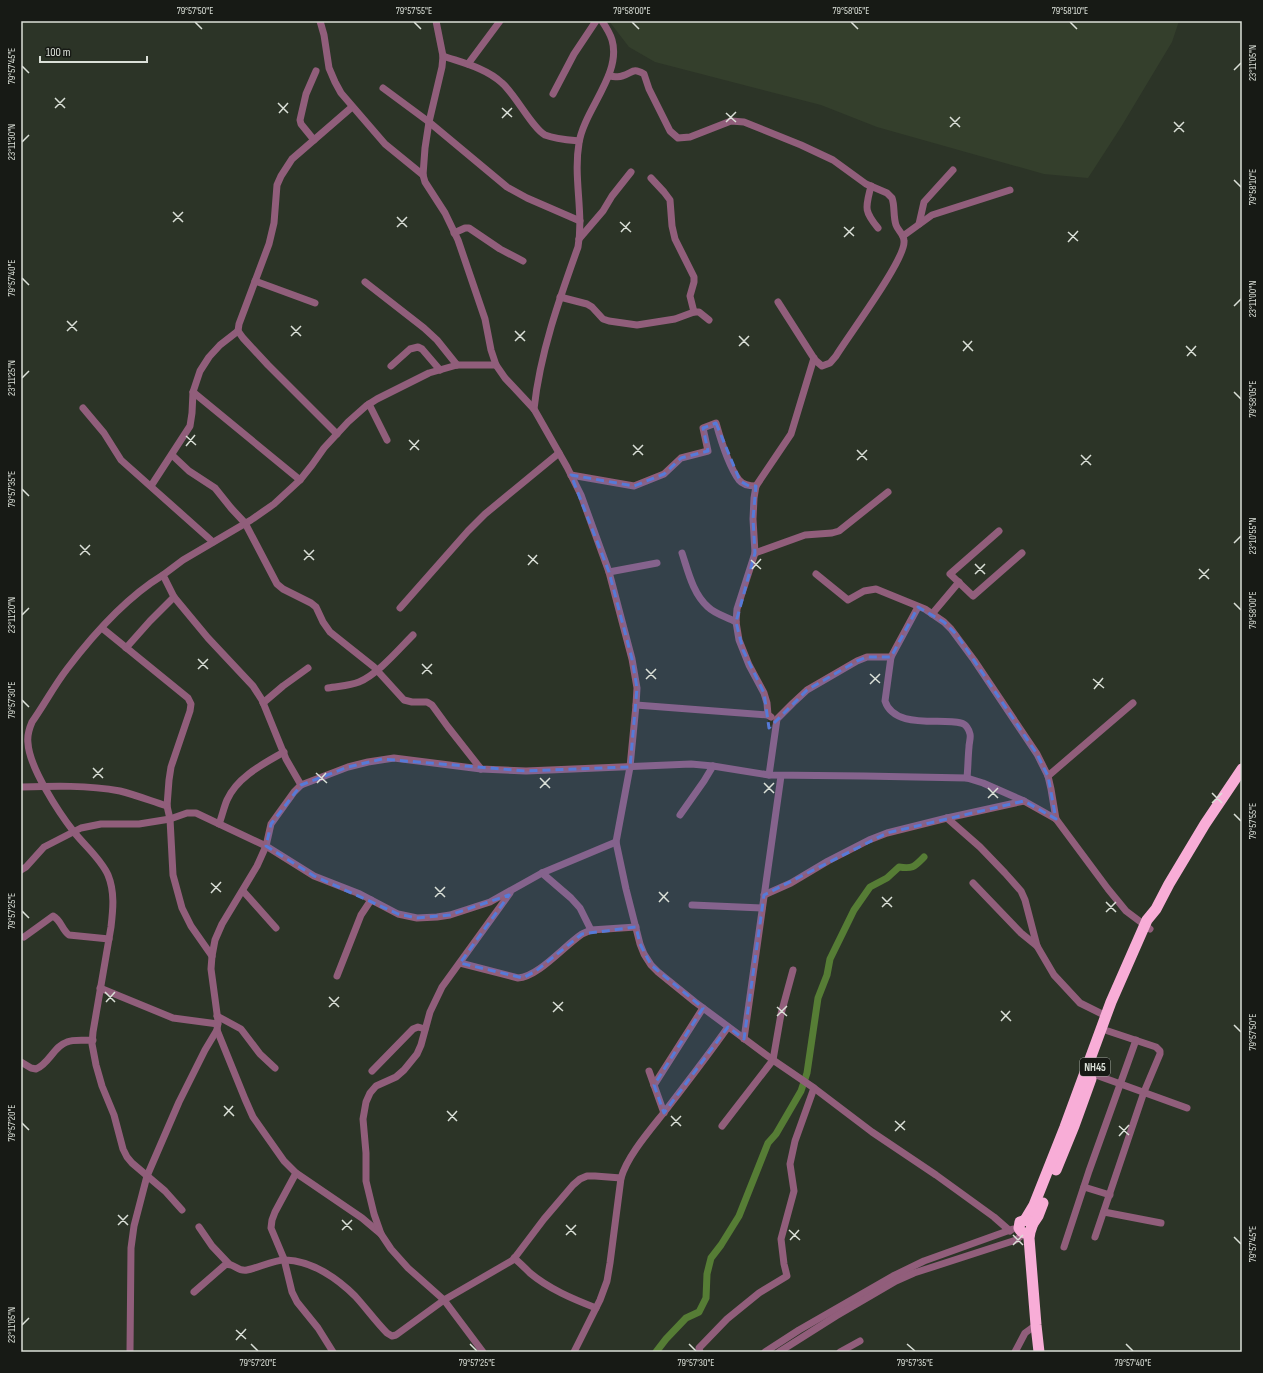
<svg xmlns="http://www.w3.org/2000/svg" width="1263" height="1373" viewBox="0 0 1263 1373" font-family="'Sofia Sans Condensed',sans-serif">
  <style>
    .built { fill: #343f2c }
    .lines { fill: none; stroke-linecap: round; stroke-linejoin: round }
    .canal { stroke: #567d35; stroke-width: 7 }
    .minor { stroke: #915e7b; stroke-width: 7 }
    .highway { stroke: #f8add7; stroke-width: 11 }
    .marked { fill: #567ad8; fill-opacity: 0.2; stroke: #567ad8; stroke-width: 3; stroke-dasharray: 8 5; stroke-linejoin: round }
    .ticks { fill: none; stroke: #dbe0d8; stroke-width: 1.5 }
    .labels { text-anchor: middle; stroke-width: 4; stroke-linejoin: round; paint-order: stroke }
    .shield { fill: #171a15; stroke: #a0a59e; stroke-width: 1 }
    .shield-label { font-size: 11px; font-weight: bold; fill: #dbe0d8 }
    .neatline { fill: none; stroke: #dbe0d8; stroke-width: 1.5 }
    .ticks-label { font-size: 10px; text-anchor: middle; fill: #dbe0d8 }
  </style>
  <rect width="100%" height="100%" fill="#2c3427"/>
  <path class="built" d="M 609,21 L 1179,21 L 1172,42 L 1121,127 L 1088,178 L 1044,174 L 877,127 L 821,105 L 655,62 L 629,47 Z"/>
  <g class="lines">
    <path class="canal" d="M 656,1352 L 666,1339 L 686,1318 L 699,1312 L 706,1298 L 707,1274 L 711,1258 L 721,1245 L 739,1216 L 768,1143 L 776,1134 L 801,1091 L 807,1073 L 818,998 L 827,975 L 830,959 L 854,910 L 870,887 L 887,878 L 899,867 C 913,869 914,867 924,857"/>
    <g class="minor">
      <path d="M 320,21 L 324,35 L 329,68 L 335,82 L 341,93 L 385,144 L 423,175"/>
      <path d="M 436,21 L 443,56 L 442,67 L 429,122 L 425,148 L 423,175 L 425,182 L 445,213 L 458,240 L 485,319 L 491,350 L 496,365 L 505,378 L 534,409 L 567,467 L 581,495 L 609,572 L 632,659 L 637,688 L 636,705 L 630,767 L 616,842 L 626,889 L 640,944 L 644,954 L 651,965 L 658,972 L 695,1002 L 773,1060 L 814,1088 L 872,1132 L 936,1175 L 994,1217 L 1010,1231"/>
      <path d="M 443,56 C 463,63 486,68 502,83 C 515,94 533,129 545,135 C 555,139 568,140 579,141"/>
      <path d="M 468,64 L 500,21"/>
      <path d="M 609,76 C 613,76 618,78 622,76 C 633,73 632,67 644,74 L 649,89 L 670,131 L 678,138 L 690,137 L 731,121 L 744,122 L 801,145 L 833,160 L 866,184 L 887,193 L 892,198 C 895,206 893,216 896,225 C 898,231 904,234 904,241 C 906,259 848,336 836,356 L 830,363 L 822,366 L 815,360 L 778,302"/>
      <path d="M 383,88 L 429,122 L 507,187 L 527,198 L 580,221"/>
      <path d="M 553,94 L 574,54 L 596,21"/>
      <path d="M 314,140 L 301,124 L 300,120 L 306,94 L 316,71"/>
      <path d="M 651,178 L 664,192 L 670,200 L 672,226 L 675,239 L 694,277 L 694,282 L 690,296 L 694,312"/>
      <path d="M 871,186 C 866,207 863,210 878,228"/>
      <path d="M 919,224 L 924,202 L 953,170"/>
      <path d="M 454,233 L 465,228 L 469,228 L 500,249 L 523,261"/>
      <path d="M 903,236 L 932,215 L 1010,190"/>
      <path d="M 579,239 L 603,211 L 612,196 L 631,172"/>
      <path d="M 255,281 L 315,303"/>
      <path d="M 365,282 L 424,328 L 437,340 L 457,365"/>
      <path d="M 560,297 L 587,304 L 592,307 L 603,319 L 609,321 L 637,325 L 675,319 L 694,312 L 699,312 L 709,320"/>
      <path d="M 391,366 L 410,349 L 418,347 L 422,349 L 440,370"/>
      <path d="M 193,392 L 300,480"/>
      <path d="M 369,404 L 387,440"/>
      <path d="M 83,408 L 104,433 L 121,460 L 213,542"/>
      <path d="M 534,409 C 540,353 559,300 578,247 C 584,213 573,178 579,143 C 584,110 622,74 612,40 C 610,33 606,27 602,21"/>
      <path d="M 337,434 L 268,365 L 243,338 L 238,331 L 239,324 L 269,244 L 274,223 L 277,185 L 281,176 L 292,159 L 352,107"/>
      <path d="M 172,455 L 189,471 L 215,488 L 231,508 L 245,523 L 277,584 L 283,589 L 311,603 L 316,607 L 323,622 L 330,632 L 374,667 L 404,700 L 412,702 L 427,702 L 432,705 L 448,727 L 481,769"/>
      <path d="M 571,475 L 634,486 L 664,474 L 681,458 L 708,451 L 703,428 L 716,423 C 721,441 728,465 739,480 C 743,485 750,486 756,486"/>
      <path d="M 151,486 L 190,426 L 192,413 L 193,392 L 200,371 L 209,357 L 220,345 L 238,331"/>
      <path d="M 999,531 L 950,574 L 973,596 L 1022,553"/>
      <path d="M 682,553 C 688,571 693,594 708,607 C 715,614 727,617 736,622"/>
      <path d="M 755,553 L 805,535 L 832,533 L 839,531 L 888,492"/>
      <path d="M 609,572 L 657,563"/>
      <path d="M 816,574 L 848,600 L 864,591 L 876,589 L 925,609 L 944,622 L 951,629 L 974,660 L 1037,754 L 1048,776 L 1051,789 L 1056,819"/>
      <path d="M 163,575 C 127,597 92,636 67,669 C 54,686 44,705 32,722 C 29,729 27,736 28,743 C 29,767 59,813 74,832 C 85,846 101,859 108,875 C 115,892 113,910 111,927 L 93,1032 L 92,1044 L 96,1065 L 102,1086 L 114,1115 L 123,1149 L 127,1157 L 132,1163 L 165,1191 L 182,1210"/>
      <path d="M 918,607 L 891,657 L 885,701 C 894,729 939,718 961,723 C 966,724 969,730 970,734 C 971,738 969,743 969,747 C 968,757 968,767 967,778"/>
      <path d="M 400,608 L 468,531 L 485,514 L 559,453"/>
      <path d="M 932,614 L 959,582"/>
      <path d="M 102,628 L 188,698 L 191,704 L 190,711 L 171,767 L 169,780 L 167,806 L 170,819 L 173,875 L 182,908 L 191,926 L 212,956"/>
      <path d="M 126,648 L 150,621 L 174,597"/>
      <path d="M 328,688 C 338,686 349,686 359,682 C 378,674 398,650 413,635"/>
      <path d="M 263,703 L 283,686 L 308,668"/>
      <path d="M 636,705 L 768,715 L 771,717"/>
      <path d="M 768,715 L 767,703 L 764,693 L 749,665 L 739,640 L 736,622 L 737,609 L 755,553 L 753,519 L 754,498 L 756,486 L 791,434 L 814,358"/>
      <path d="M 769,775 L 777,719 L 793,703 L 807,690 L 857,661 L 867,657 L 891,657"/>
      <path d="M 1048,776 L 1133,703"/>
      <path d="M 301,785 L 286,759 L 262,700 L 253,686 L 208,638 L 174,597 L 163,575 L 183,560 L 251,520 L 274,504 L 300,480 L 312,465 L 324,448 L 348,422 L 366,406 L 377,399 L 429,373 L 457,365 L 496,365"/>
      <path d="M 21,787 C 54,786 87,785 120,791 C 136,795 151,801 167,806"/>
      <path d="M 680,815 L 704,781 L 713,766"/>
      <path d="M 947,818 L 980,847 L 1005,873 L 1021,891 L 1025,900 L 1037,946 L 1054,975 L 1080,1003 L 1106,1016"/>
      <path d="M 219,824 C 222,816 224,807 227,800 C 237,777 263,764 284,752"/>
      <path d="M 21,870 L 26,867 L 44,847 L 81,828 L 101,824 L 139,824 L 170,819 L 187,813 L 196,813 L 266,846 L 314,876 L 360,894 L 398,914 L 417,918 L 437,917 L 450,915 L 490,902 L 542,873 L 616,842"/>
      <path d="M 542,873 L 571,898 L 580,908 L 591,930"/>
      <path d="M 973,883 L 1021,933 L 1037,946"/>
      <path d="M 243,891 L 276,928"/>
      <path d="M 764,895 L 791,883 L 828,861 L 869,840 L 887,833 L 947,818 L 1024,801"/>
      <path d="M 692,905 L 762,908"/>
      <path d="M 24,937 L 53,916 C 61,920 62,930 69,935 L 109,939"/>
      <path d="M 460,963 L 518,978 C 538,977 564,946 582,934 L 591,930 L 636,927"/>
      <path d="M 337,976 L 361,915 L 371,900"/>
      <path d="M 100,988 L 173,1018 L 218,1024"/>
      <path d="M 217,1016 L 241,1029 L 260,1054 L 275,1068"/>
      <path d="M 744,1039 L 781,776"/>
      <path d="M 21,1062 L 31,1068 L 36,1069 C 49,1064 54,1046 67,1042 C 74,1039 85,1041 93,1040"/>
      <path d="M 372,1071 L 413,1029 L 418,1027 L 425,1029"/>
      <path d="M 649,1071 L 664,1113"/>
      <path d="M 1093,1074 L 1187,1108"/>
      <path d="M 654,1085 L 703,1008"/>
      <path d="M 722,1126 L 773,1060 L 781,1014 L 793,970"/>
      <path d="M 296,1173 L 275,1212 L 272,1220 L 271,1228 L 284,1259 L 292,1292 L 297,1302 L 318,1328 L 333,1352"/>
      <path d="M 1084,1187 L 1110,1195"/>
      <path d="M 1104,1212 L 1161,1223"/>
      <path d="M 199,1227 L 212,1246 L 229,1264"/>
      <path d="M 381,1234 L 362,1218 L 296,1173 L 284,1161 L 253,1117 L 245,1099 L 217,1030 L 218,1021 L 211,969 L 212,956 L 215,940 L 222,924 L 257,866 L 266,846 L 271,824 L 294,792 L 301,785 L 348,767 L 368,762 L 394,758 L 481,769 L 526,771 L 691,764 L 713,766 L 769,775 L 864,776 L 967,778 L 983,783 L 1024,801 L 1056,819 L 1108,889 L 1126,911 L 1150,929"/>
      <path d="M 1095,1237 L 1144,1092 L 1160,1054 L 1160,1051 L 1156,1047 L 1108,1031"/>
      <path d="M 1064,1247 L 1089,1171 L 1136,1040"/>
      <path d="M 514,1258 C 520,1263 525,1268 530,1273 C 549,1289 573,1299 596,1308"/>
      <path d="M 194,1292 L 225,1265 C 234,1262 237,1272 247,1270 C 258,1268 276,1259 286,1260 C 312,1261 337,1278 355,1296 C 366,1308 376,1322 387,1333 L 392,1336 L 396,1335 L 444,1300 L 513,1260 L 544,1219 L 573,1185 L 580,1179 L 587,1176 L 595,1176 L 621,1178"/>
      <path d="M 130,1352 L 131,1248 L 134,1226 L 147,1176 L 179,1102 L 205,1050 L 217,1030"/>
      <path d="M 483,1352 L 444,1300 L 408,1268 L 391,1249 L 381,1234 L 374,1214 L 366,1181 L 366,1153 L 363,1119 L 366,1102 L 370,1093 L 376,1086 L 396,1077 L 404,1070 L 417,1054 L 421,1045 L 430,1012 L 442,987 L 510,893"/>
      <path d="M 574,1352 L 600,1300 L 607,1281 L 610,1263 L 621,1178 C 628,1154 653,1127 669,1106 C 689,1080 709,1054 728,1027"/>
      <path d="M 700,1352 L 699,1348 L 727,1319 L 759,1293 L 787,1276 L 784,1264 L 781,1239 L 794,1191 L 790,1164 L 795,1141 L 814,1088"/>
      <path d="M 765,1352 L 799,1330 L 893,1276 L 924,1261 L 1013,1229"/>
      <path d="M 779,1352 L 836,1316 L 896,1281 L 914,1273 L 1016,1240 L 1025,1233"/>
      <path d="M 840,1352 L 860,1341"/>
      <path d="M 1015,1352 L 1025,1333 L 1036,1325"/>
    </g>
    <g class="highway">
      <path d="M 1056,1170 L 1074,1126 L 1091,1079"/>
      <path d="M 1025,1220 L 1034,1205 L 1065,1127 L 1111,1002 L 1147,920 L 1156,909 L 1169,884 L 1205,824 L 1242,769"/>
      <path d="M 1032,1225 L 1038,1216 L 1043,1203"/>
      <path d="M 1030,1232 C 1025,1234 1021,1233 1019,1228 L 1020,1222 L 1026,1220 L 1030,1222 L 1032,1226 L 1030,1232 L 1029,1238 L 1036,1325 L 1039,1352"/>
    </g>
  </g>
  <path class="marked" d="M 716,423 L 740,481 L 749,486 L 756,486 L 753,519 L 755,553 L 736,622 L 743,650 L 764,693 L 769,728 L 807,690 L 857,661 L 867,657 L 891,657 L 918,607 L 944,622 L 957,635 L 1037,754 L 1048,776 L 1056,819 L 1024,801 L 887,833 L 764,895 L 744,1039 L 728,1027 L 664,1113 L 654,1085 L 703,1008 L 651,965 L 640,944 L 636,927 L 582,934 L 536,971 L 523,978 L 460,963 L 509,895 L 450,915 L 417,918 L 398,914 L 314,876 L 266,846 L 271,824 L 301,785 L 348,767 L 382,759 L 526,771 L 630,767 L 637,688 L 632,659 L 609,572 L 571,475 L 634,486 L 664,474 L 681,458 L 708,451 L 703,428 Z"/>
  <path class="ticks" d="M 195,22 L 202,29M 414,22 L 421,29M 632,22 L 639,29M 851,22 L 858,29M 1070,22 L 1077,29M 22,66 L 29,73M 1234,70 L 1241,63M 55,98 L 65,108M 278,103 L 288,113M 55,108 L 65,98M 502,108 L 512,117M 279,113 L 288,103M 726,113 L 736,122M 950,117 L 960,127M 502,118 L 512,108M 726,122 L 736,112M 1174,122 L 1184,132M 950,127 L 960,117M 1174,132 L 1184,122M 22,142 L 29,135M 1234,180 L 1241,187M 173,212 L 183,222M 397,217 L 407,227M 173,222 L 183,212M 620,222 L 631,232M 397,227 L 407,217M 844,227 L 854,236M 621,232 L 630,222M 1068,232 L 1078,241M 844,237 L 854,227M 1068,242 L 1078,231M 22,278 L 29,285M 1234,306 L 1241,299M 67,321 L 77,331M 291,326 L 301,336M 67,331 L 77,321M 515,331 L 525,341M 291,336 L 301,326M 739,336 L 749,346M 515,341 L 525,331M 963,341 L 973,351M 739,346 L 749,336M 1186,346 L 1196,356M 963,351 L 972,341M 1187,356 L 1196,346M 22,378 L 29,371M 1234,392 L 1241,399M 186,436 L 196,445M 409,440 L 419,450M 633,445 L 643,455M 186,446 L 195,435M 410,450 L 419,440M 857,450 L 867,460M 633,455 L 643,445M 1081,455 L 1091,465M 857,460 L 867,450M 1081,465 L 1091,455M 22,489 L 29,496M 1234,543 L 1241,536M 80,545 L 90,555M 304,550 L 314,560M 80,555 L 90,545M 528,555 L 538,564M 304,560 L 314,550M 751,560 L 761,569M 975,564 L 985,574M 528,565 L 537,555M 752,569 L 761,559M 1199,569 L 1209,579M 975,574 L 985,564M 1199,579 L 1209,569M 1234,603 L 1241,610M 22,615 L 29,608M 198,659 L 208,669M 422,664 L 432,674M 198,669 L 208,659M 646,669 L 656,679M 422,674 L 432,664M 870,674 L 880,683M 646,679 L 656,669M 1093,679 L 1104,688M 870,684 L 880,674M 1094,689 L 1103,678M 22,700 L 29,707M 93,768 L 103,778M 316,773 L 327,783M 93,778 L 103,768M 540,778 L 550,788M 317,783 L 326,773M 764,783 L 774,793M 540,788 L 550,778M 988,788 L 998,798M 764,793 L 774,783M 1212,793 L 1222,803M 988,798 L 998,788M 1212,803 L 1222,793M 1234,814 L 1241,821M 211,883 L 221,892M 435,887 L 445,897M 659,892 L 669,902M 211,893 L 221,882M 435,897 L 445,887M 882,897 L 892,907M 659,902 L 668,892M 1106,902 L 1116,912M 882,907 L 892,897M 22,911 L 29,918M 1106,912 L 1116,902M 105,992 L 115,1002M 329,997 L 339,1007M 106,1002 L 115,992M 553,1002 L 563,1011M 329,1007 L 339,997M 777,1007 L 787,1016M 1001,1011 L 1011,1021M 553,1012 L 563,1002M 777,1016 L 787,1006M 1001,1021 L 1010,1011M 1234,1025 L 1241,1032M 224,1106 L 234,1116M 447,1111 L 457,1121M 224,1116 L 233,1106M 671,1116 L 681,1126M 448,1121 L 457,1111M 895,1121 L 905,1130M 22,1123 L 29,1130M 671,1126 L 681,1116M 1119,1126 L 1129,1135M 895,1131 L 905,1121M 1119,1136 L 1129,1125M 118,1215 L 128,1225M 342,1220 L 352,1230M 118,1225 L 128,1215M 566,1225 L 576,1235M 342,1230 L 352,1220M 789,1230 L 800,1240M 566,1235 L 576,1225M 1013,1235 L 1023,1245M 1234,1237 L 1241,1244M 790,1240 L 799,1230M 1013,1245 L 1023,1235M 22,1325 L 29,1318M 236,1330 L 246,1339M 236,1340 L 246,1329M 251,1344 L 258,1351M 470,1344 L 477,1351M 689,1344 L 696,1351M 907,1344 L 915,1351M 1126,1344 L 1133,1351"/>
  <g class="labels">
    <rect class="shield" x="1080" y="1058" width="30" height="18" rx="3"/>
    <g class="shield-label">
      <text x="1095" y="1071">NH45</text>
    </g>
  </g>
  <rect width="1263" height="1373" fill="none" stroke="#171a15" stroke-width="44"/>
  <path d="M40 56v6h107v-6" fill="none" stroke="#dbe0d8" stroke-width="2"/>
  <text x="46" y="56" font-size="12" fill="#dbe0d8" stroke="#171a15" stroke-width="3" paint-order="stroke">100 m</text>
  <rect x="22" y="22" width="1219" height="1329" class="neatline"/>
  <g class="ticks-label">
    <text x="195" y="14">79°57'50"E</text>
    <text x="414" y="14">79°57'55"E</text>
    <text x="632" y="14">79°58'00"E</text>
    <text x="851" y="14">79°58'05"E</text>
    <text x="1070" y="14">79°58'10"E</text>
    <text transform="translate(1252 63) rotate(-90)" y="4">23°11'05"N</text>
    <text transform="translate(11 66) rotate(-90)" y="4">79°57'45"E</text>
    <text transform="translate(11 142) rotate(-90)" y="4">23°11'30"N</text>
    <text transform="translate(1252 187) rotate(-90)" y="4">79°58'10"E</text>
    <text transform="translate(11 278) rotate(-90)" y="4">79°57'40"E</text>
    <text transform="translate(1252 299) rotate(-90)" y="4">23°11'00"N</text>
    <text transform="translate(11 378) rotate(-90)" y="4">23°11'25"N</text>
    <text transform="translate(1252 399) rotate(-90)" y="4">79°58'05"E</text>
    <text transform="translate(11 489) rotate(-90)" y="4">79°57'35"E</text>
    <text transform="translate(1252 536) rotate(-90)" y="4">23°10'55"N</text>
    <text transform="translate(1252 610) rotate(-90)" y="4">79°58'00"E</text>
    <text transform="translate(11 615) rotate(-90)" y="4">23°11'20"N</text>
    <text transform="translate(11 700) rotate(-90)" y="4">79°57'30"E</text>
    <text transform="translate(1252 821) rotate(-90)" y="4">79°57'55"E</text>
    <text transform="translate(11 911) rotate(-90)" y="4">79°57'25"E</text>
    <text transform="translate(1252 1032) rotate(-90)" y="4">79°57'50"E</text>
    <text transform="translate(11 1123) rotate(-90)" y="4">79°57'20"E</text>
    <text transform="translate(1252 1244) rotate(-90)" y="4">79°57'45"E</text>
    <text transform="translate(11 1325) rotate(-90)" y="4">23°11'05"N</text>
    <text x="258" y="1366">79°57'20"E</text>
    <text x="477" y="1366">79°57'25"E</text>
    <text x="696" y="1366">79°57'30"E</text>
    <text x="915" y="1366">79°57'35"E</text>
    <text x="1133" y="1366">79°57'40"E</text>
  </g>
</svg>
